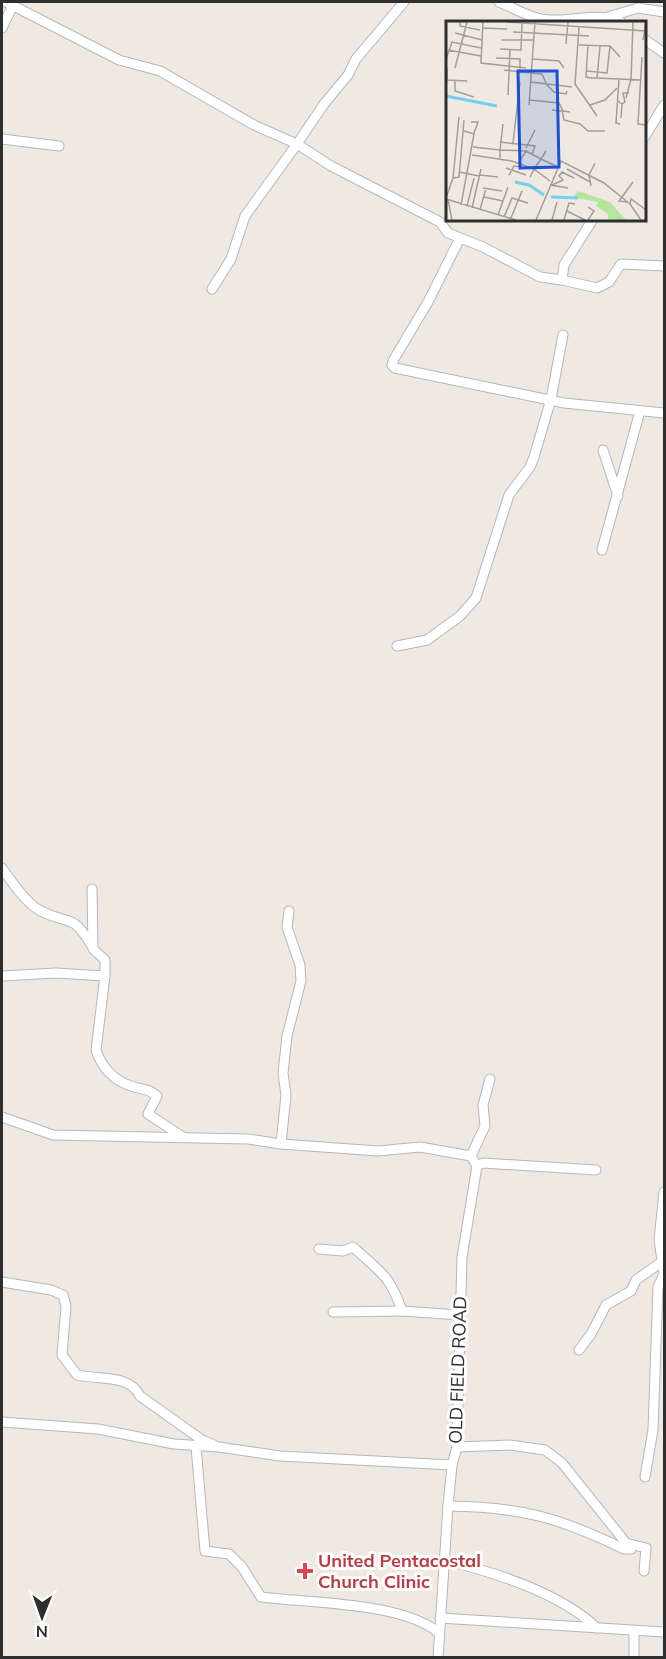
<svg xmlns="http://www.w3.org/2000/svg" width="666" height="1659" viewBox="0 0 666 1659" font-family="Mulish,sans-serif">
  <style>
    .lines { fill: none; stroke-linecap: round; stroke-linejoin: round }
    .street-casing { stroke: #b4b7c1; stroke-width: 11 }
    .street { stroke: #fff; stroke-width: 9 }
    .health-dot { fill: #e0444e; stroke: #fff; stroke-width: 2 }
    .labels { text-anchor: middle; stroke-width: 6; stroke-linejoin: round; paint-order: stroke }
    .street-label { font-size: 18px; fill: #2e2e2e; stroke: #fff }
    .health-label { font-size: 18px; font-weight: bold; fill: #be3a42; stroke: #fff; text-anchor: start }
    .inset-river { fill: none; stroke: #75cff0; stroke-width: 3 }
    .inset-road { fill: none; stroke: #a29e99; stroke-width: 1.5 }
    .view { fill: #1d4ed8; fill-opacity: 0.15; stroke: #1d4ed8; stroke-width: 3 }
    .inset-edge { fill: none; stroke: #2e2e2e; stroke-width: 3 }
  </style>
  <rect width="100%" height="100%" fill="#efe9e1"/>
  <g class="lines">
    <defs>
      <g id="street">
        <path d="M 6,2 L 119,60 L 160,71 L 254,125 L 297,144 L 324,104 L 348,75 L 356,59 L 404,2"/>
        <path d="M 499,2 C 516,9 533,20 552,20 C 576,21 598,12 621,22"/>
        <path d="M 608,17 L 638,8 L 664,12"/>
        <path d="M 2,28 L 13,5"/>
        <path d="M 644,39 L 664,53"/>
        <path d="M 644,138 L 664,105"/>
        <path d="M 2,139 L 59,146"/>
        <path d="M 593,219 L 564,265 L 562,280 L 597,288 L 609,282 L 621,264 L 664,266"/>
        <path d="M 460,238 L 428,302 L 394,359 L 392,365 L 395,368 L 564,403 L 664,413"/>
        <path d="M 212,289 L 231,259 L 245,216 L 297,144 L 331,166 L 440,222 L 448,233 L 483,247 L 540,277 L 562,280"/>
        <path d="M 603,450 L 618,496"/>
        <path d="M 602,550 L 640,411"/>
        <path d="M 397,646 L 427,640 L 460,616 L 476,598 L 509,495 L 530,467 L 534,457 L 551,399 L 563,335"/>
        <path d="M 2,868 C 11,881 26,903 39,910 C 70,927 70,910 92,946"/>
        <path d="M 92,889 L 93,949 L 105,960 L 105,976 L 96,1050 C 102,1068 113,1080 131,1086 C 141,1090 149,1088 157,1096 L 148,1114 L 183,1137"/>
        <path d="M 2,976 L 56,973 L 105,976"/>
        <path d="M 2,1117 L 53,1135 L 248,1139 L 281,1144 L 378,1151 L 420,1147 L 471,1156"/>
        <path d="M 281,1144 L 286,1095 L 283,1073 L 287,1036 L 301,981 L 300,965 L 287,927 L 289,911"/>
        <path d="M 471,1156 L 485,1126 L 483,1105 L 490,1079"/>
        <path d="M 477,1166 L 483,1163 L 596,1170"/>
        <path d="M 319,1249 L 343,1251 L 353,1247 C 380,1272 390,1275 402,1311 L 459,1315"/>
        <path d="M 2,1282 L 51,1290 L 63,1295 L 66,1306 L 62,1355 L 77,1375 C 99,1380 129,1374 140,1396 L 202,1440 L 214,1445"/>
        <path d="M 333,1312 L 402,1311"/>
        <path d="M 579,1350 L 591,1334 L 606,1305 L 631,1291 L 636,1280 L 663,1261"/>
        <path d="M 2,1422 L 98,1429 L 174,1444 L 219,1447 L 280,1456 L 452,1465"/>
        <path d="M 196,1447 L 205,1551 L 229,1554 L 242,1567 L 261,1597 C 309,1603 403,1602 439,1633"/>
        <path d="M 457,1447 L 510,1445 L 545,1450 L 562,1463 L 626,1543 L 646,1548 L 644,1571"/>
        <path d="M 645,1477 L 653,1430 L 658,1287 L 664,1274 L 659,1240 L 664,1192"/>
        <path d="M 448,1506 C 521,1507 558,1517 624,1549 L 631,1549"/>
        <path d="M 444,1560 C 494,1572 559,1592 597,1628"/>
        <path d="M 440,1618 L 664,1632"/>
        <path d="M 634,1631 L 634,1658"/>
        <path d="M 438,1658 L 448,1506 L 452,1465 L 457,1447 L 462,1257 L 477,1166 L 471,1156"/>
      </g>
    </defs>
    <use href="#street" class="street-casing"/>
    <use href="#street" class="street"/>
  </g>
  <path class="health-dot" d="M302 1562h6v6h6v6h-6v6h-6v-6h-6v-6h6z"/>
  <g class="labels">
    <g class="street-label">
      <text transform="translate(458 1370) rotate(-88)" y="6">OLD FIELD ROAD</text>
    </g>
    <g class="health-label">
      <text x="318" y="1567">United Pentacostal<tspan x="318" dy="21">Church Clinic</tspan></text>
    </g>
  </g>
  <g transform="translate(446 21)">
    <rect width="200" height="200" fill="#efe9e1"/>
    <path d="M 132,170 L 164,181 L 180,199 L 162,199 L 162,193 L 150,185 L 152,181 L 131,177 L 128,175 Z" fill="#b6e59e"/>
    <path class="inset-river" d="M 0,75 L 51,85M 69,161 L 83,164 L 98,174M 105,176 L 132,177"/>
    <path class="inset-road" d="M 14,1 L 14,5 L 34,9M 37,1 L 35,42 L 80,47M 61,1 L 200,10M 133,6 L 129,63 L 151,95M 37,7 L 61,8M 67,11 L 143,15M 9,12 L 36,19M 55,19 L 87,19M 197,19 L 200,1M 120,23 L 122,1M 133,24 L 164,25 L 174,36M 142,24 L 140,56 L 144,57 L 151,57 L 154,25M 54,28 L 75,29 L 76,2M 2,29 L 35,35M 196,36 L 192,103 L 200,104M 50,37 L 74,38 L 74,52M 0,38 L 6,21 L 35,27M 87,38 L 113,40 L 118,47M 1,47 L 1,59 L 21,60M 9,47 L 21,1M 58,49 L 85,52M 141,50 L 161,52 L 164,25M 85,52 L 96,53 L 100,62M 151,57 L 195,59M 173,58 L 170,102 L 174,103M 185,58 L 187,1M 9,60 L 9,70 L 28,76M 85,61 L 126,66M 100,63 L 108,71 L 120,73 L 121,70M 62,74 L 64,29M 180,77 L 185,58M 84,79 L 113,82 L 117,90 L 124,91M 172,80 L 176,83 L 175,97M 176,83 L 179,81 L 177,72 L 183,72M 83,84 L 89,1M 144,84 L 159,79 L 171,67M 106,89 L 116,90 L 118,99 L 134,103 L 142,110 L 159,110M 25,101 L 32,101 L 28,112M 54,121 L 89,125 L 86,133M 67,122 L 74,61M 27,126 L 54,129 L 57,103M 80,127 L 89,109M 80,130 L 95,138 L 100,130M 26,134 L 66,140 L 88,148 L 95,138 L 112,146M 54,137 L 54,129 L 80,130 L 72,143M 60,147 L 80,154M 121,148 L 144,161M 13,151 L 33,155M 34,154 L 52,156M 63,154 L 68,145 L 76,146M 84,156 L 88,148 L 104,160M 7,157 L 13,156 L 18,99M 104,164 L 122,167M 106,164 L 117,159 L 113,155 L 116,151 L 128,157M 145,165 L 143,154 L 149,142M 37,167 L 56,170M 38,176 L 57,180M 0,177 L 7,157 L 13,96M 0,178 L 70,199M 2,179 L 6,199M 181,181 L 173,180 L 187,161M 184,183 L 185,178 L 200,189M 15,184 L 28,113 L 18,110M 21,185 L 28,157M 142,186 L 148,190 L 142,199M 26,187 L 35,148M 34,189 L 40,167M 121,190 L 139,199M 52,194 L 62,166M 58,196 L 66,177 L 82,182M 65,197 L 76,170M 90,199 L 115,140 L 158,162 L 184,183 L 195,199M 106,199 L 111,181M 118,199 L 123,182 L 129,183"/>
    <path class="view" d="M 72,50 L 111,50 L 113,146 L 74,147 Z"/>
    <rect width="200" height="200" class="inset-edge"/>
  </g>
  <rect width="666" height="1659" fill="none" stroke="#2e2e2e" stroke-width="6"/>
  <g transform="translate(42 1617) rotate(181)" stroke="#ffffff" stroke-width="4.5" paint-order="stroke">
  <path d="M0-4.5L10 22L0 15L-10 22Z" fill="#2e2e2e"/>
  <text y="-9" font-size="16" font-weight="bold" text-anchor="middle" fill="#2e2e2e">N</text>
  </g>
</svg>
